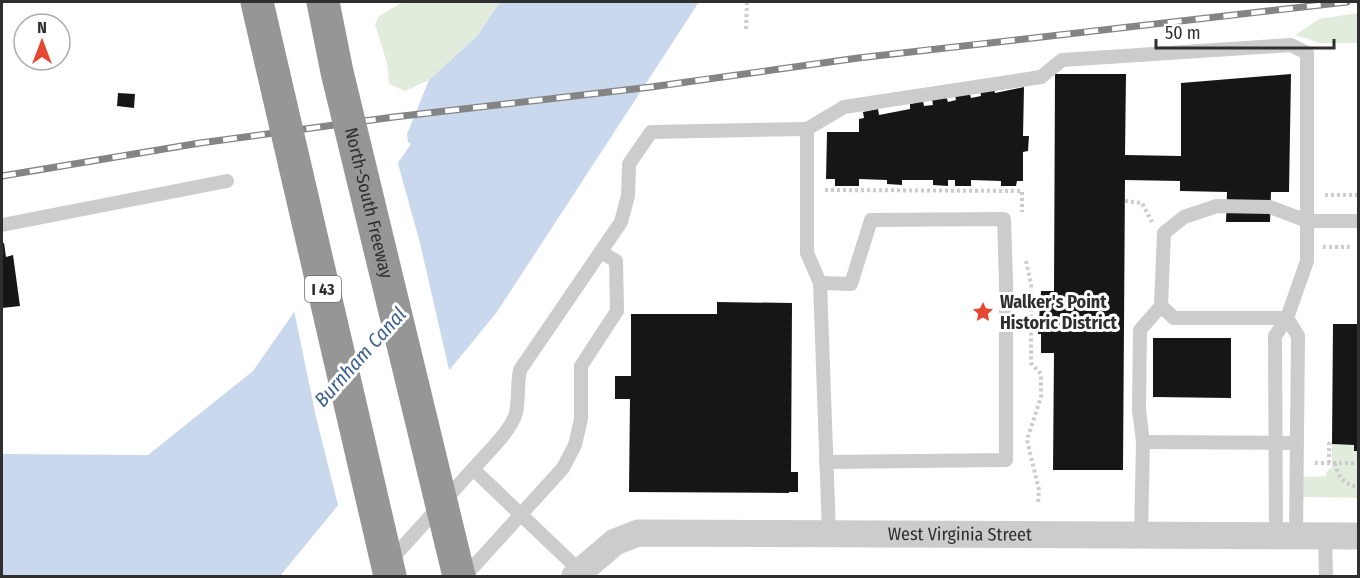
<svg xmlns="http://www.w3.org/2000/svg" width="1360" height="578" viewBox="0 0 1360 578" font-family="'Fira Sans Condensed',sans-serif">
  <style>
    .green { fill: #e2ecdd }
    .water { fill: #c9d8ec }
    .pier { fill: #fff }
    .building { fill: #161616 }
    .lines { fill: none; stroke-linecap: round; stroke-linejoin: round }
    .path { stroke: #ccc; stroke-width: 4; stroke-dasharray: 3 3; stroke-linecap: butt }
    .lane { stroke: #ccc; stroke-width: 14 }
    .street { stroke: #ccc; stroke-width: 27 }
    .rail-casing { stroke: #848484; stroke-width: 7 }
    .rail { stroke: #fff; stroke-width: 4.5; stroke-dasharray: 14; stroke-linecap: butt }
    .highway-bridge { stroke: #969696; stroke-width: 33 }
    .labels { text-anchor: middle; stroke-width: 6; stroke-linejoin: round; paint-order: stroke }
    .shield { fill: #fff; stroke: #6d6d6d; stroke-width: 1.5 }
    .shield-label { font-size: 16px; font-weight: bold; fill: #2f2f2f }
    .street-label { font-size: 18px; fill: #2f2f2f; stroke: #fff }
    .poi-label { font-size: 18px; font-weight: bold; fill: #2f2f2f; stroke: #fff; text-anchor: start }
    .water-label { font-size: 20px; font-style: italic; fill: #3d6191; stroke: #fff }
  </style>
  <rect width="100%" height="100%" fill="#fff"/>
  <g class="green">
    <path d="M 403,2 L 500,2 L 477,36 L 429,80 L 405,91 L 389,84 L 387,63 L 375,24 L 379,16 Z"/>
    <path d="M 1358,13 L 1358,43 L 1320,43 L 1295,35 L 1319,19 Z"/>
    <path d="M 1332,444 L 1354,445 L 1354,450 L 1358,451 L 1358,498 L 1303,497 L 1303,477 L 1326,476 L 1326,472 L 1332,467 Z"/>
  </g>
  <path class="water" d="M 500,2 L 699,2 L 497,312 L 280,576 L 2,576 L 2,454 L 148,455 L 253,371 L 411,144 L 408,142 L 407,134 L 429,80 L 477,36 Z"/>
  <path class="pier" d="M 397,160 L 420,243 L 450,374 L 339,509 L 316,417 L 294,310 Z"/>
  <g class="building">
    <path d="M 1055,74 L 1126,74 L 1125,155 L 1181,156 L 1181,83 L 1291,74 L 1289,192 L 1271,192 L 1270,222 L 1226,222 L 1227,192 L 1180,191 L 1180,181 L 1125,180 L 1123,470 L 1053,470 L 1054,353 L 1041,353 L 1041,334 L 1038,334 L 1041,291 L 1054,291 Z"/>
    <path d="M 993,86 L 995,93 L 1024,87 L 1023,136 L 1029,136 L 1028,151 L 1023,152 L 1023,181 L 1017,181 L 1016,186 L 1001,186 L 1001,181 L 971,180 L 971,186 L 955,186 L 955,180 L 948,180 L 948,186 L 933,185 L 933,180 L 902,180 L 902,185 L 887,184 L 887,180 L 859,179 L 859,186 L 835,186 L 835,179 L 826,179 L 827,132 L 859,132 L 859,119 L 864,118 L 863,112 L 878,109 L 879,115 L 910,109 L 910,104 L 923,101 L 924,106 L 933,105 L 932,99 L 946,96 L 948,102 L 956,100 L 955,95 L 969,91 L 971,98 L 981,96 L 980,89 Z"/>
    <path d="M 118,93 L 135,94 L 134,108 L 117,106 Z"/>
    <path d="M 2,243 L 4,243 L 6,257 L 13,255 L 20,306 L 2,308 Z"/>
    <path d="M 717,302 L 792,303 L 791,472 L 798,472 L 798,492 L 789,492 L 789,493 L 629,492 L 630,399 L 615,399 L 615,376 L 631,376 L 631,314 L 717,314 Z"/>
    <path d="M 1333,324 L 1358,324 L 1358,451 L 1354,451 L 1354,445 L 1332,444 Z"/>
    <path d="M 1153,338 L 1231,338 L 1231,398 L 1153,397 Z"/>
  </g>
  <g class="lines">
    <g class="path">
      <path d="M 746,29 L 747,2"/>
      <path d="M 825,190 L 1022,191 L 1022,212"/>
      <path d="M 1325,195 L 1358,195"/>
      <path d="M 1125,201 L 1142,203 L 1152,222"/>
      <path d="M 1323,247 L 1350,247"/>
      <path d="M 1026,261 L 1031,284 L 1031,363 L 1041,374 L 1041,397 L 1027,440 L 1039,490 L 1038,504"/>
      <path d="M 1315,463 L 1358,463"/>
      <path d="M 1329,463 L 1329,444 L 1332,441"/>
      <path d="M 1335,463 C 1337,476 1345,485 1358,487"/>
    </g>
    <g class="lane">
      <path d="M 2,225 L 227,181"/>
      <path d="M 820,283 L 851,284 L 871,220 L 1004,219 L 1006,282 L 1006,460 L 826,462"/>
      <path d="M 1161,306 L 1174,318 L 1287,318"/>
      <path d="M 1287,318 L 1298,336 L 1296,537"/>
      <path d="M 1143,442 L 1297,443"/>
      <path d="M 829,533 L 820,283 L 807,253 L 807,129 L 844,107 L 1041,77 L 1062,60 L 1291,45 L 1307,53 L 1307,261 L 1287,318 L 1275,336 L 1276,537"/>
      <path d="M 1141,536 L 1143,442 L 1139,410 L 1140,330 L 1161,306 L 1164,233 L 1184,217 L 1217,206 L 1270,207 L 1307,221 L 1358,221"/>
      <path d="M 1325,537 L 1326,576"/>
      <path d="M 389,562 L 473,469"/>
      <path d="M 580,571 L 473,469 C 486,454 511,431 516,413 C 519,399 517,384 520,370 L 621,222 L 628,196 L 629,164 L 651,132 L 807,129"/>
      <path d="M 465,576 L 563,468 L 575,445 L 581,419 L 581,366 L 617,311 L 616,261 L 601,252"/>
    </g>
    <path class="street" id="s1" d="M 575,576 L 615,542 L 638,533 L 1358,536"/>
    <defs>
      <path id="rail" d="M 2,176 L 200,143 L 394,117 L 651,87 L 858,58 L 1347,2"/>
    </defs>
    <use href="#rail" class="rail-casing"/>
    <use href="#rail" class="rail"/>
    <g class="highway-bridge">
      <path d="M 257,2 L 390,576"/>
      <path id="s2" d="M 323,2 L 337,72 L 459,576"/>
    </g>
  </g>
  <defs>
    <symbol id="sight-bare" viewBox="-9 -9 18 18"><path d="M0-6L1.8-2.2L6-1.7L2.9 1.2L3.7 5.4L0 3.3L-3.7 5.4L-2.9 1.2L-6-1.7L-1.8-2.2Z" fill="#e54733" stroke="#fff" stroke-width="2.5" paint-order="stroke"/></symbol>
  </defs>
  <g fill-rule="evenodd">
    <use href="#sight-bare" x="968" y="297" width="30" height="30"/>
  </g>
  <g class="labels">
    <rect class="shield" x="305" y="276" width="36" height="26" rx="4.5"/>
    <g class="shield-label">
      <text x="323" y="295">I 43</text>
    </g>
    <g class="street-label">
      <text dy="6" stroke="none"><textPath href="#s2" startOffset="206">North-South Freeway</textPath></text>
      <text dy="6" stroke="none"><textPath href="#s1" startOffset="399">West Virginia Street</textPath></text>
    </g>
    <g class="poi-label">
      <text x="1000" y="308">Walker's Point<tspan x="1000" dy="21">Historic District</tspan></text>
    </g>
    <g class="water-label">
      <text transform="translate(360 357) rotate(-48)" y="7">Burnham Canal</text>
    </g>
  </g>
  <rect width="1360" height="578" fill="none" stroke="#2f2f2f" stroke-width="6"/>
  <g transform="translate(42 42)"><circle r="28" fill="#ffffff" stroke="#acacac" stroke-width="1.5"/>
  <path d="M0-4.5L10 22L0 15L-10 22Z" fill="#e54733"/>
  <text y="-9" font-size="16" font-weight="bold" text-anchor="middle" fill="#2f2f2f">N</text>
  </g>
  <path d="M1156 39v9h178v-9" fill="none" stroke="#2f2f2f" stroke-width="3"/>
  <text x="1165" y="39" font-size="18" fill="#2f2f2f" stroke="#ffffff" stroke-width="4.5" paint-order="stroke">50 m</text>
</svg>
